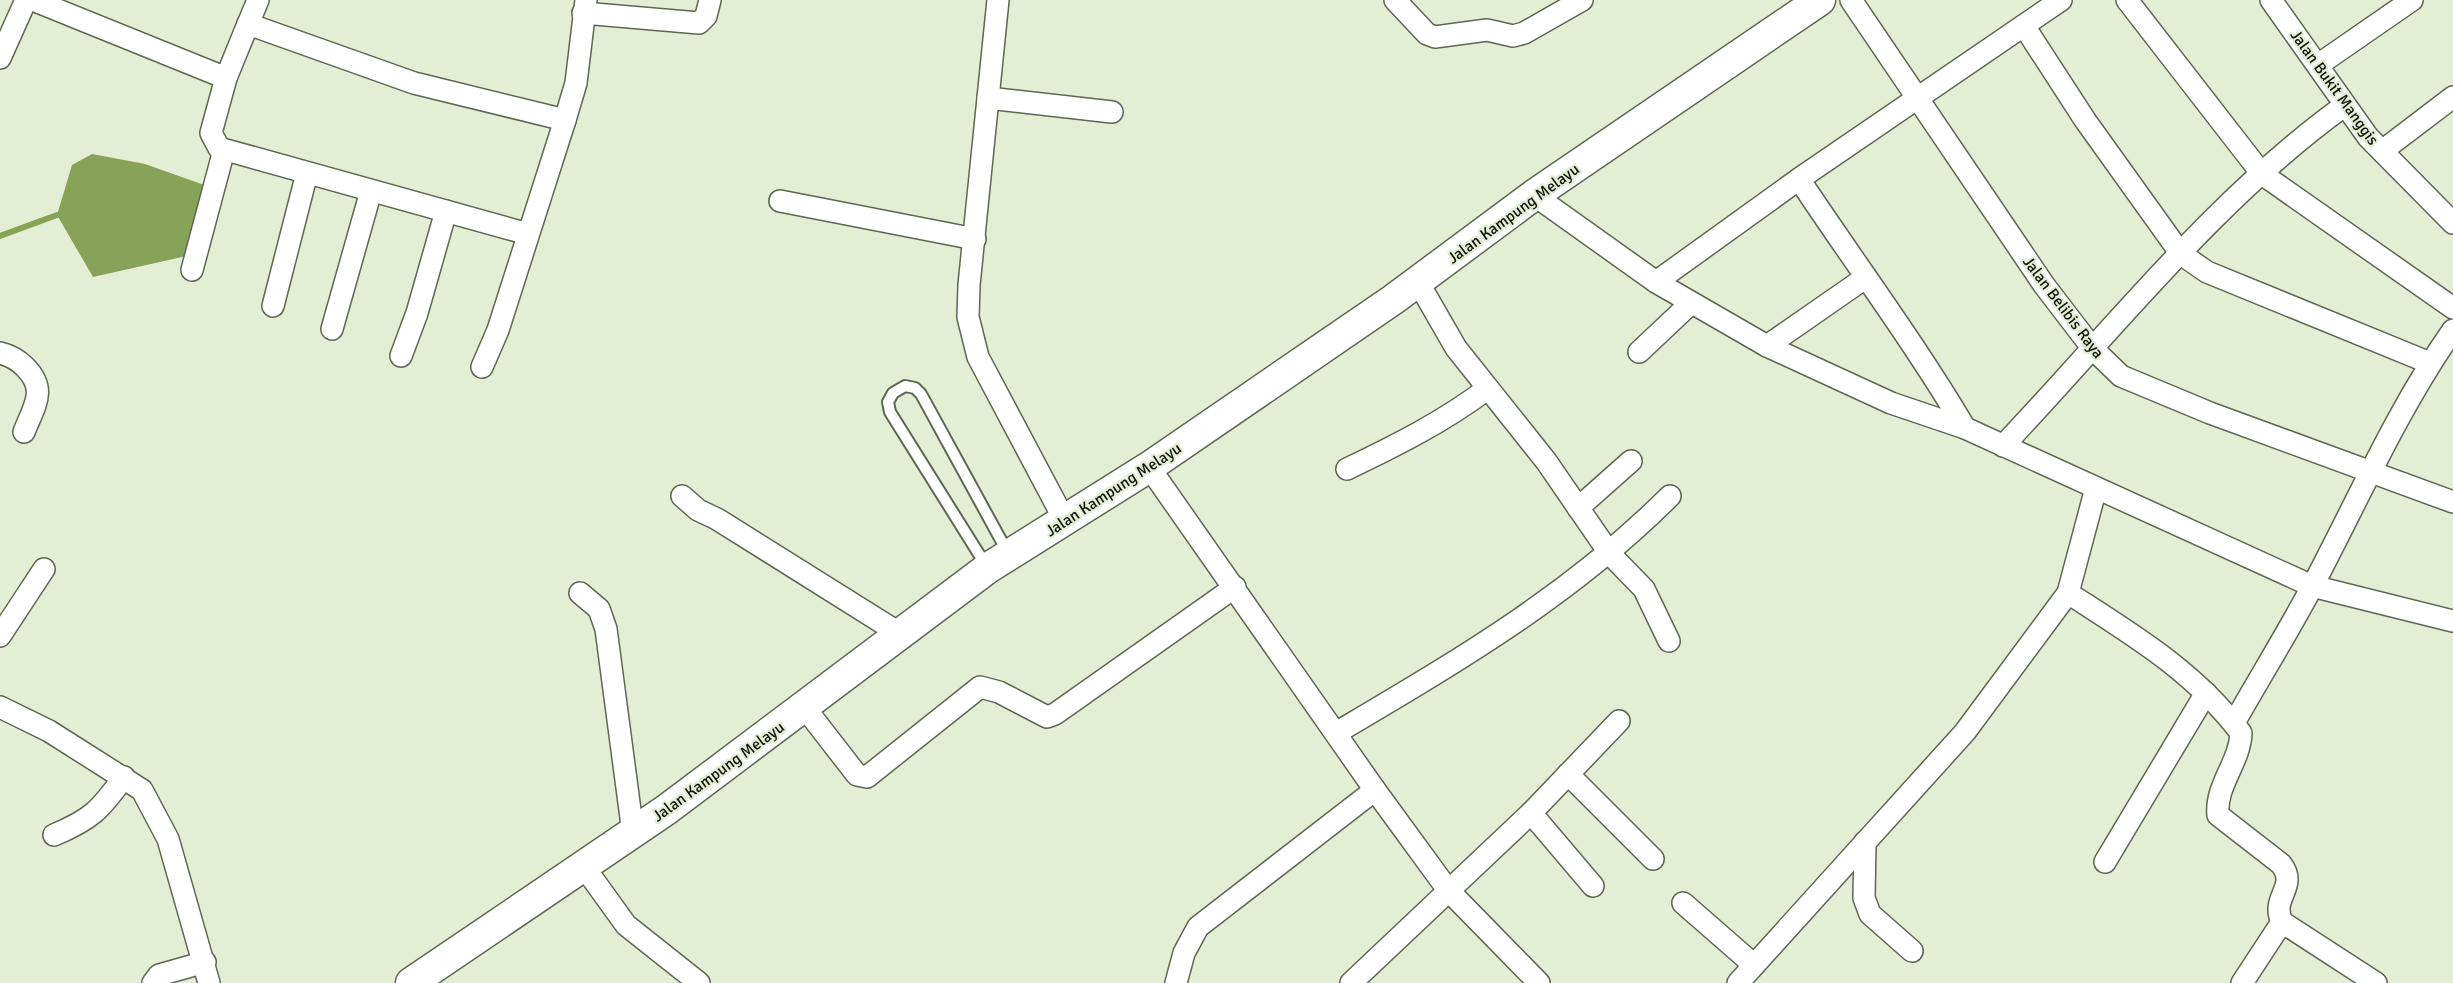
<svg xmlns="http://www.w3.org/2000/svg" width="2453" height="983" viewBox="0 0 2453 983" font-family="Signika,sans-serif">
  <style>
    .water { fill: #87a358 }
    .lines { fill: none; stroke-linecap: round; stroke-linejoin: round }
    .stream { stroke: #87a358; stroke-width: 6 }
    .lane-casing { stroke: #5e6751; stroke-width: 14 }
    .street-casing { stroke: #5e6751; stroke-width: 24 }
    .secondary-casing { stroke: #5e6751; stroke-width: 33 }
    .lane { stroke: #fff; stroke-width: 10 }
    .street { stroke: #fff; stroke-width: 21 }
    .secondary { stroke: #fff; stroke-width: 30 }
    .labels { text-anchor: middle; stroke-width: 4.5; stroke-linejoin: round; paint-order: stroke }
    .street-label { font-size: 16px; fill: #10130a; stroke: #e4eed5 }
  </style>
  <rect width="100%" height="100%" fill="#e4eed5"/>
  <path class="water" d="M 92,154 L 145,164 L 207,186 L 191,255 L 93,277 L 57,215 L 72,165 Z"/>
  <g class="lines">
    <path class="stream" d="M 0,236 L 57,215"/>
    <defs>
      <path id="lane" d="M 987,567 L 890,412 L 888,402 L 893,393 L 905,386 L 915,388 L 921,394 L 1008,553"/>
      <g id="street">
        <path d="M 33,0 L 226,78 L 248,24 L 414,83 L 565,120 L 576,83 L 586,0"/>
        <path d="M 998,0 L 969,285 L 968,317 L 978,357 L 1065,521"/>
        <path d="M 1395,0 L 1427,34 L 1435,37 L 1487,30 L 1513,36 L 1524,33 L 1582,0"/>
        <path d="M 1851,0 L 2044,285 L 2093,349 L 2121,376 L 2210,413 L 2453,502"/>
        <path d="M 2127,0 L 2262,174 L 2453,308"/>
        <path d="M 2271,0 L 2368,137 L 2453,223"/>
        <path d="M 583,13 L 699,23 L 706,16 L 710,0"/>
        <path d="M 248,24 L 258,0"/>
        <path d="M 2024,26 L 2085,120 L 2181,254 L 2207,272 L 2430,363"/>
        <path d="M 0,58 L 26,0"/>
        <path d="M 2318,65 L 2412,0"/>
        <path d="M 226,78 L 211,133 L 219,148 L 528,234"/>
        <path d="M 988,98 L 1112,112"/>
        <path d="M 2382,151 L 2453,97"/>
        <path d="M 1799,179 C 1854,262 1914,342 1965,428"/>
        <path d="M 1534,195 L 1656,282 L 1767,346 L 1891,403 L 1965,428 L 2312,586 L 2453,621"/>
        <path d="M 780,201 L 975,239"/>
        <path d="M 192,270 L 224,150"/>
        <path d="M 1418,282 L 1456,348 L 1546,461 L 1610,554 L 1644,589 L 1669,641"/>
        <path d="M 1656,282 L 1799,179 L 2061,0"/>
        <path d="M 273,306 L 307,173"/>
        <path d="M 332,329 L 371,191"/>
        <path d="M 1767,346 L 1865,278"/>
        <path d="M 1639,352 L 1691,303"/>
        <path d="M 0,353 C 9,355 18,360 25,367 C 48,390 34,406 24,432"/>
        <path d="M 401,356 L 417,313 L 446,211"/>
        <path d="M 482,367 L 498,330 L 565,120"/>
        <path d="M 2003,446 C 2111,332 2217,197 2344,106"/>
        <path d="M 1149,467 L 1375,790 L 1448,890 L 1539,983"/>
        <path d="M 1347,469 C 1397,445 1443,422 1487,389"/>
        <path d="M 682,496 L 698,510 L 717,519 L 902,635"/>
        <path d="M 1578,508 L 1631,461"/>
        <path d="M 580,593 L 599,609 L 606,629 L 633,833"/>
        <path d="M 2068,593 C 2133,635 2194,671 2241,733 C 2240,762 2215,786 2218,815 L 2281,864 C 2299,887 2270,897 2282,922 L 2376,983"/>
        <path d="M 0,636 L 44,569"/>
        <path d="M 0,707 L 49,731 L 142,790 L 168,839 L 209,983"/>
        <path d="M 805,708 L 857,775 L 867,777 L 980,687 L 999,692 L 1047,717 L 1055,714 L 1235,587"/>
        <path d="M 2234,723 C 2260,677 2288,632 2313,585 C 2358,500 2397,410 2453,330"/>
        <path d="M 1336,733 C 1456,662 1570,596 1670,496"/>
        <path d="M 1568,774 L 1653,859"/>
        <path d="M 1531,813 L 1593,886"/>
        <path d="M 54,835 C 92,819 100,810 124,777"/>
        <path d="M 1865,842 L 1864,898 L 1870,914 L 1912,951"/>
        <path d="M 2105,862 L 2206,693"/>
        <path d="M 582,864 L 626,925 L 699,983"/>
        <path d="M 1683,903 L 1754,965"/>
        <path d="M 153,983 L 159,975 L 205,962"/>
        <path d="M 1176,983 L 1184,953 L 1198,927 L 1375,790"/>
        <path d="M 1351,983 L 1531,813 L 1619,721"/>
        <path d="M 1738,983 L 1965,732 L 2068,593 L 2096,488"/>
        <path d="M 2242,983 L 2282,922"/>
      </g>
      <path id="secondary" d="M 411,983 L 666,810 L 988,568 L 1149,467 L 1394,299 L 1534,195 L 1820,0"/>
    </defs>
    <use href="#lane" class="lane-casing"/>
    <use href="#street" class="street-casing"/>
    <use href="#secondary" class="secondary-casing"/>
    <use href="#lane" class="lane"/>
    <use href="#street" class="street"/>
    <use href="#secondary" class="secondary"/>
  </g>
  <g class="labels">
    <g class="street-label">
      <text transform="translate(2335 87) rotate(54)" y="6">Jalan Bukit Manggis</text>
      <text transform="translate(1513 213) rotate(-36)" y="6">Jalan Kampung Melayu</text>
      <text transform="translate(2064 307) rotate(53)" y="6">Jalan Belibis Raya</text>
      <text transform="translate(1113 489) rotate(-33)" y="6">Jalan Kampung Melayu</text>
      <text transform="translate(718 771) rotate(-36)" y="6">Jalan Kampung Melayu</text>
    </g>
  </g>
</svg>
